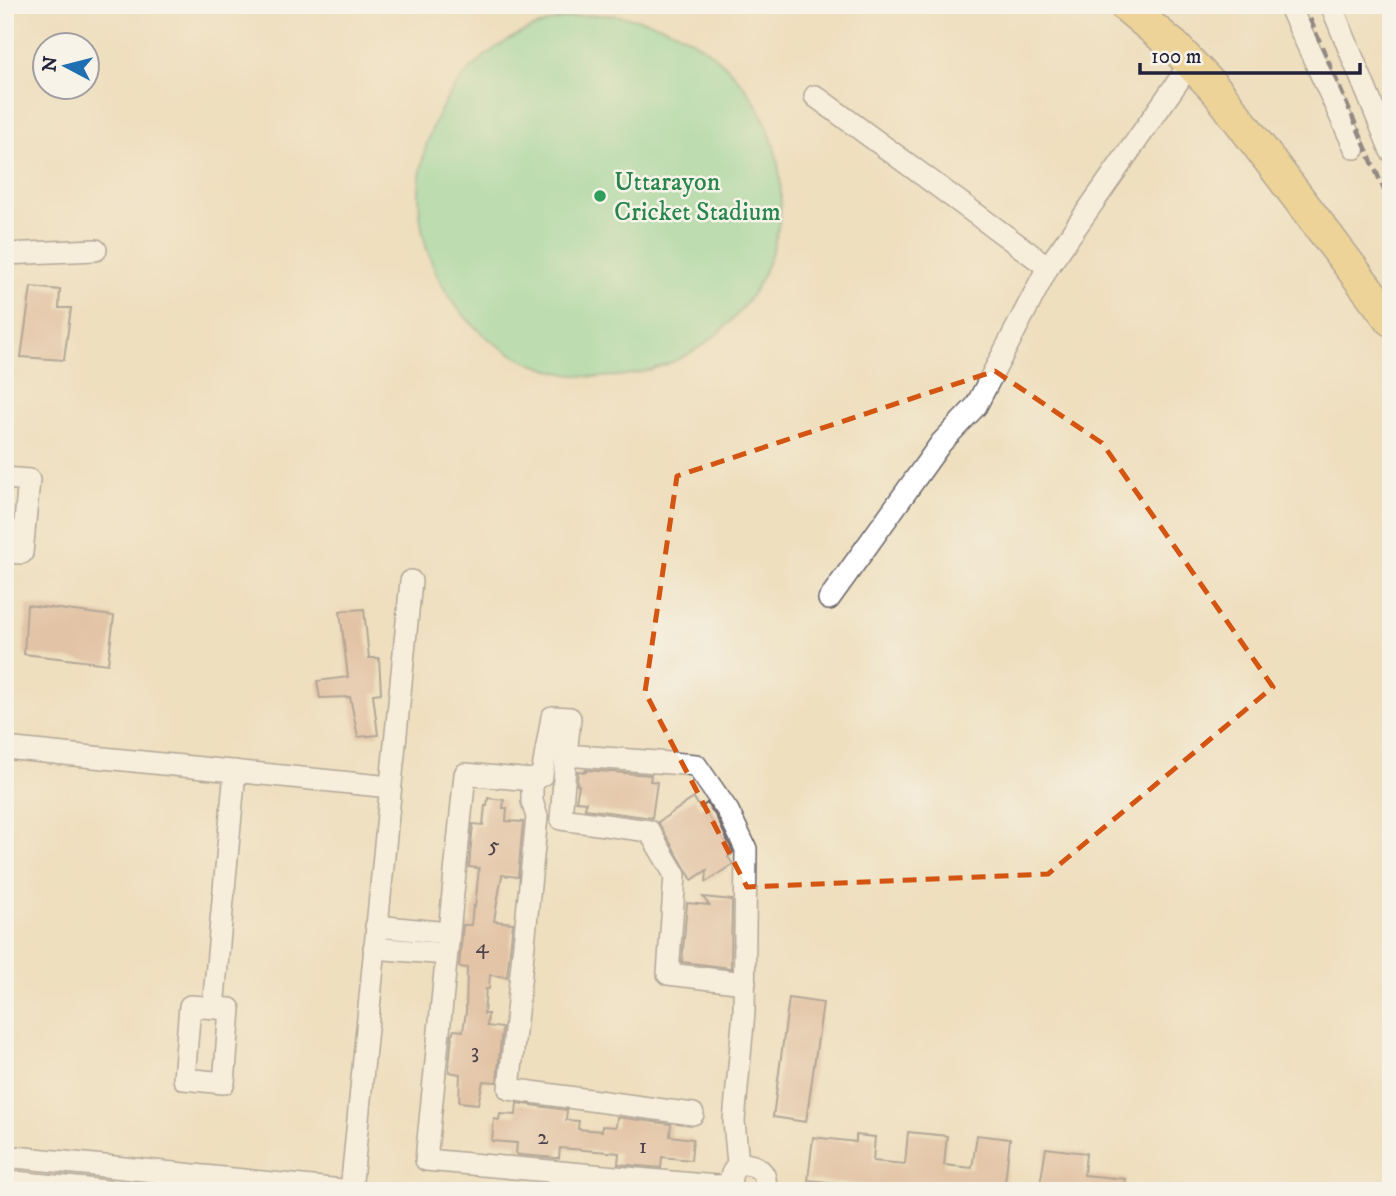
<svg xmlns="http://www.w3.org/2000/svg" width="1396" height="1196" viewBox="0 0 1396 1196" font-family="'IM FELL DW Pica',serif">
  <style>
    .green { fill: #80daa0; stroke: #517e6e; stroke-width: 2 }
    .building { fill: #d4a288 }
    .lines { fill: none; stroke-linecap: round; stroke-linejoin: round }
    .minor-casing { stroke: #696469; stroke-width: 24 }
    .highway-casing { stroke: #696469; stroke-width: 35 }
    .minor { stroke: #fff; stroke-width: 21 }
    .highway { stroke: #ebc669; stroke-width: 32 }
    .rail { stroke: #22223b; stroke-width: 4.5; stroke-dasharray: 10 5; stroke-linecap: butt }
    .marked { fill: none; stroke: #d45411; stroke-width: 5; stroke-dasharray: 14 9; stroke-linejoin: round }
    .leisure-dot { fill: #2e9e5b; stroke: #f7f3e8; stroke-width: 2.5 }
    .labels { text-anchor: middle; stroke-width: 5; stroke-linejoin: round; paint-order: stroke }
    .number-label { font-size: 23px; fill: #4e424e }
    .leisure-label { font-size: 26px; fill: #27864d; stroke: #f7f3e8; text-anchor: start }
  </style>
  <rect width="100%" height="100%" fill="#f7f3e8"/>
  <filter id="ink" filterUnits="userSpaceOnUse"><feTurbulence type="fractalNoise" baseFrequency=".0143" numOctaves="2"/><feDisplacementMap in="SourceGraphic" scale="14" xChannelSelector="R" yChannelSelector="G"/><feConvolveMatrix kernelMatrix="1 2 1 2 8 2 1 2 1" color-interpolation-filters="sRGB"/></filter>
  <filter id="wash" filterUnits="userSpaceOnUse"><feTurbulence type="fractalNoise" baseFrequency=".00686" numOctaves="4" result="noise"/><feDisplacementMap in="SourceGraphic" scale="28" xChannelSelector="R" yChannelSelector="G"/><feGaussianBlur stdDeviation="1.57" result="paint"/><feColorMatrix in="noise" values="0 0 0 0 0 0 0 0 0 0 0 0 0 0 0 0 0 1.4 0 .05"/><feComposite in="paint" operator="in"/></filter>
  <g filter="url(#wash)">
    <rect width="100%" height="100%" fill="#eedfbe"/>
    <circle class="green" cx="600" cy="196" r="181"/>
    <g id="blocks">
      <g class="building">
        <path d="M 31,287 L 60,290 L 59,308 L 71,308 L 64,360 L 21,357 Z"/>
        <path d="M 27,605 L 114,616 L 108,664 L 24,654 Z"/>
        <path d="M 364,609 L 369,658 L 379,658 L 381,693 L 373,694 L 378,735 L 358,737 L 350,697 L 320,698 L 317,681 L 348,677 L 340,611 Z"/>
        <path d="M 586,770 L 651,775 L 650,781 L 657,782 L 652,818 L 585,809 L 586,802 L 576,801 L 579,785 L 577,785 L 578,771 L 586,772 Z"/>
        <path d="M 488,798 L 504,800 L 503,808 L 507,808 L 506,821 L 523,822 L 518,877 L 502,875 L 496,909 L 494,921 L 513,923 L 507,977 L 490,975 L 489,989 L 486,989 L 484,1014 L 488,1014 L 487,1026 L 502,1028 L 497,1082 L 483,1081 L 478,1104 L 459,1102 L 460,1074 L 449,1072 L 449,1067 L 452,1034 L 454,1030 L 463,1031 L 466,1012 L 467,968 L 459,967 L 463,925 L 471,925 L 473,906 L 475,907 L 479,868 L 469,867 L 473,824 L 483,825 L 485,806 L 487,806 Z"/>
        <path d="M 694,798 L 700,808 L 707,803 L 717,818 L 733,852 L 728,857 L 733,864 L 706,882 L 707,870 L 692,880 L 658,822 Z"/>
        <path d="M 703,897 L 732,900 L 731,968 L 682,962 L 687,903 L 709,905 Z"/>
        <path d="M 789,998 L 823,1003 L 806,1122 L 773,1117 Z"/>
        <path d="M 517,1103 L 567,1110 L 566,1120 L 579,1121 L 578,1129 L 602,1131 L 602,1126 L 616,1127 L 617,1117 L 671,1124 L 670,1136 L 693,1139 L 691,1160 L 662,1157 L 661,1168 L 618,1164 L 619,1153 L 560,1148 L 559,1158 L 556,1158 L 520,1155 L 516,1154 L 517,1143 L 492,1141 L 494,1119 L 499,1120 L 500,1114 L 516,1115 Z"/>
        <path d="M 908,1132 L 947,1136 L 944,1165 L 972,1168 L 977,1135 L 1010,1139 L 1004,1191 L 915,1191 L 808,1180 L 813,1137 L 856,1142 L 856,1135 L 875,1137 L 873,1161 L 905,1164 Z"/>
        <path d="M 1046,1148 L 1086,1153 L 1084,1175 L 1126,1179 L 1124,1191 L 1039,1191 Z"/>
      </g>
    </g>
  </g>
  <g filter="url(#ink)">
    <use href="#blocks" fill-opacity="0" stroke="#696469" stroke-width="2"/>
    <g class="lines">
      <defs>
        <g id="minor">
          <path d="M 1289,5 L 1355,148"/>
          <path d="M 1331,5 L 1391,151"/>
          <path d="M 815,96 L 1048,267"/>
          <path d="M 5,254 L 96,250"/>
          <path d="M 5,478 L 29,480 L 22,553 L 5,552"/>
          <path d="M 829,599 L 941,443 L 976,406 L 1048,267 L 1191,63"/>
          <path d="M 5,748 L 390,787"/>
          <path d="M 566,755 L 561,819 L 649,831 L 675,875 L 668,974 L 745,983"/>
          <path d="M 532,780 L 532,801 L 537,817 L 509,1089 L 693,1114"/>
          <path d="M 376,926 L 448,933"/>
          <path d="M 374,948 L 446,954"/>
          <path d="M 190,1006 L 230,1009 L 224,1083 L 184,1079 Z"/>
          <path d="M 213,1008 L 235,771"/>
          <path d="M 5,1156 L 352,1191"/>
          <path d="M 738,1164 C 755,1163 770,1171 764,1191"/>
          <path d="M 5,1181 L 107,1191"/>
          <path d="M 730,1185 L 716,1186 L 426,1160 L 465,774 L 532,780 L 542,775 L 552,717 L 570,718 L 566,755 L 696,765 L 728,811 L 746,849 L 744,1012 L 734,1121 L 738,1164 C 731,1173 728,1180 733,1191"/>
          <path d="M 351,1191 L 411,581"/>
        </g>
        <path id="highway" d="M 1125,5 L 1175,47 L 1217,91 L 1391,320"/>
      </defs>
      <use href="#minor" class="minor-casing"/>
      <use href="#highway" class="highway-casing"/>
      <use href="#minor" class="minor"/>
      <use href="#highway" class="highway"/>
      <path class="rail" d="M 1304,5 L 1391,206"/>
    </g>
  </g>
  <path d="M0 0H1396V1196H0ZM 995,371 L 1102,443 L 1273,687 L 1048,874 L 747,887 L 645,692 L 677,476 Z" fill="#eedfbe" fill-opacity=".55" fill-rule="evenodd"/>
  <path class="marked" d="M 995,371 L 1102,443 L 1273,687 L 1048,874 L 747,887 L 645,692 L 677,476 Z"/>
  <circle class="leisure-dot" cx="600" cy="196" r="7"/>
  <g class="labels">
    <g class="number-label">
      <text x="494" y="852">5</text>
      <text x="482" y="953">4</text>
      <text x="475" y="1058">3</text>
      <text x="543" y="1144">2</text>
      <text x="643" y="1153">1</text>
    </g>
    <g class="leisure-label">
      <text x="614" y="190">Uttarayon<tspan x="614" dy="30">Cricket Stadium</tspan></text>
    </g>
  </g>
  <rect width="1396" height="1196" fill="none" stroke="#f7f3e8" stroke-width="28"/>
  <g transform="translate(66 66) rotate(277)"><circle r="33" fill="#f7f3e8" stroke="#a29fa3" stroke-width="2"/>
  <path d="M0-5L12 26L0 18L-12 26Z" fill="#1f6fb2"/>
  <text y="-10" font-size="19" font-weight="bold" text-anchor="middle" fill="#22223b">N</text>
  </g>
  <path d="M1140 63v10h220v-10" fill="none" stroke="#22223b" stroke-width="3.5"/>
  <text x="1151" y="63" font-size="21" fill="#22223b" stroke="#f7f3e8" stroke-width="5" paint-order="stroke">100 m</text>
</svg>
